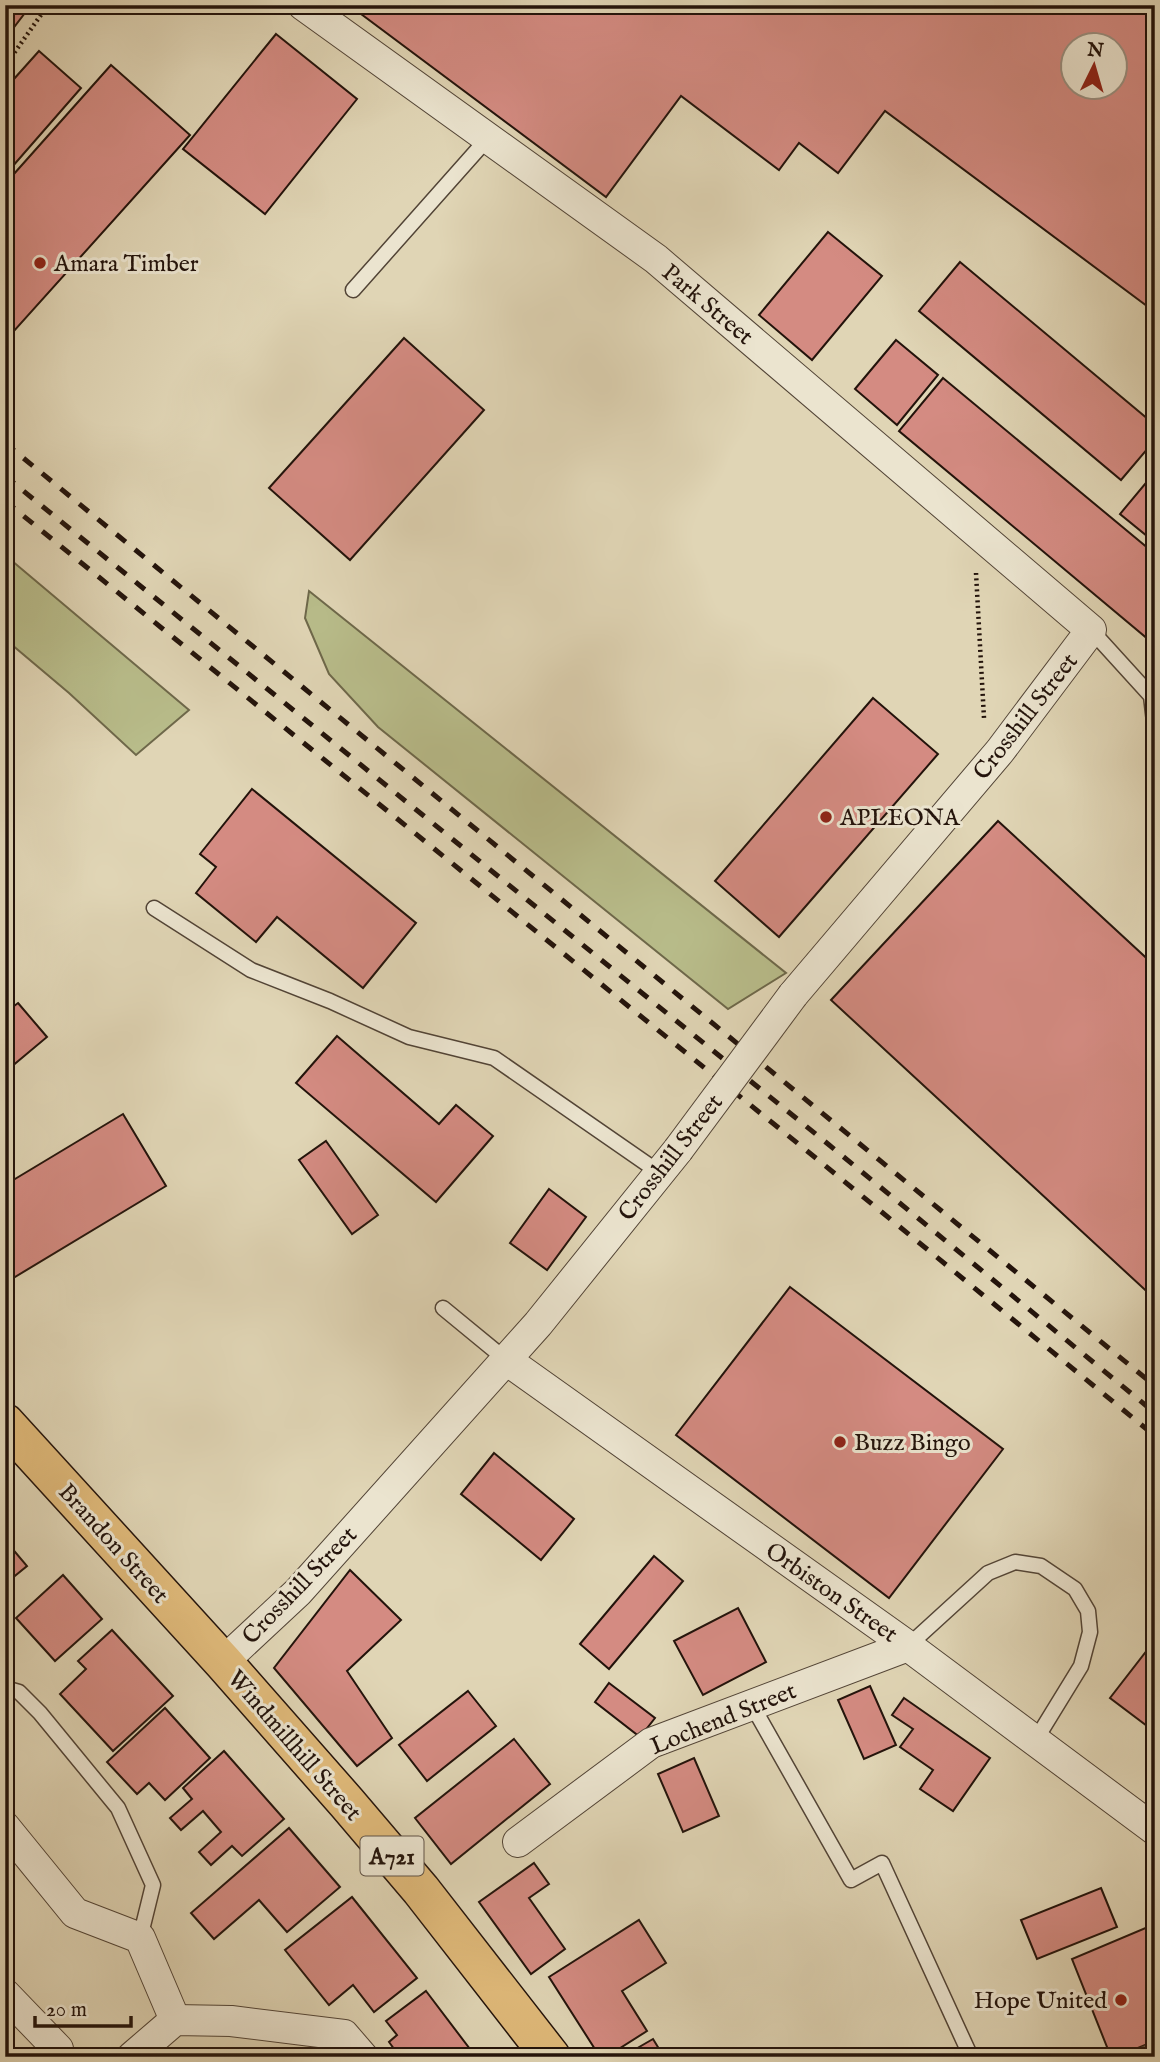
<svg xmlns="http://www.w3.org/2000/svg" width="1160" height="2062" viewBox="0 0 1160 2062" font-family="'IM FELL English',serif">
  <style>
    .green { fill: #b8bc8a; stroke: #6e684a; stroke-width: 2 }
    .building { fill: #d48b82; stroke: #23130b; stroke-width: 2; fill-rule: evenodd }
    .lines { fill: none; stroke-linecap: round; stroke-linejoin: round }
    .lane-casing { stroke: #524436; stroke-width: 17 }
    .street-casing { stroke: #524436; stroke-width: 32 }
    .primary-casing { stroke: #23130b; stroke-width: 41 }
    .path { stroke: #23130b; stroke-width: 4.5; stroke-dasharray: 2 3.5; stroke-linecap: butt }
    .lane { stroke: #ebe4cf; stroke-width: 14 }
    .street { stroke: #ebe4cf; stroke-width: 30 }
    .primary { stroke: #e0ba7a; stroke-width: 38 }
    .rail { stroke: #23130b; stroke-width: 5; stroke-dasharray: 12 12; stroke-linecap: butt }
    .street-bridge-casing { stroke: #524436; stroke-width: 32; stroke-linecap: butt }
    .street-bridge { stroke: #ebe4cf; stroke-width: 30 }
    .poi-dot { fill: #8f2418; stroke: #ebe4cf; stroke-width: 2.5 }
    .labels { text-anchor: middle; stroke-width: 6; stroke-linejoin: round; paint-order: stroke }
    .shield { fill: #ebe4cf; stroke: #5f5246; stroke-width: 2 }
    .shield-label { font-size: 23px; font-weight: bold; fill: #23130b }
    .poi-label { font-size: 24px; fill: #23130b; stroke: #ebe4cf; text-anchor: start }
    .street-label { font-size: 24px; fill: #23130b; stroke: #ebe4cf }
  </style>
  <rect width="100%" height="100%" fill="#e0d5b5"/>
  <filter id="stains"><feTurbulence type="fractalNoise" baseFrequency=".00286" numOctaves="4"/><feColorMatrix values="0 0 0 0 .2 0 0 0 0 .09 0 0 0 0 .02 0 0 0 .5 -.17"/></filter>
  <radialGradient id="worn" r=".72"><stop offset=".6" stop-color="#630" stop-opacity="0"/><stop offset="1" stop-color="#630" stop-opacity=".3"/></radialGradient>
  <g class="green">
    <path d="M 5,555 L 189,710 L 136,755 L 69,693 L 5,639 Z"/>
    <path d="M 309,591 L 786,973 L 728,1009 L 378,727 L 329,674 L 305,618 Z"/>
  </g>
  <g class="building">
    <path d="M 5,5 L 31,5 L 5,39 Z"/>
    <path d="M 349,5 L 1155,5 L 1155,312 L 885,111 L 838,173 L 799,143 L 779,170 L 681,96 L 606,197 ZM 1072,46 L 1114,46 L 1114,88 L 1072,88 Z"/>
    <path d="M 276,34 L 357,99 L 265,214 L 183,149 Z"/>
    <path d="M 39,51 L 81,88 L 5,175 L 5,89 Z"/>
    <path d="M 111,65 L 190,135 L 5,341 L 5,184 Z"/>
    <path d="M 828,232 L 882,276 L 812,360 L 759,315 Z"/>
    <path d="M 960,262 L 1155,425 L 1155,440 L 1121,480 L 919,311 Z"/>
    <path d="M 404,338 L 484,410 L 350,560 L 269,488 Z"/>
    <path d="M 896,340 L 938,375 L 897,425 L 855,389 Z"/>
    <path d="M 943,378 L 1155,554 L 1155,645 L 899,431 Z"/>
    <path d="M 1155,472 L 1155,526 L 1147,536 L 1120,514 Z"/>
    <path d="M 873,698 L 938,754 L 779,937 L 715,881 Z"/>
    <path d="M 252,789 L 416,923 L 363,988 L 277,917 L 256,942 L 196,893 L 216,867 L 200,854 Z"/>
    <path d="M 998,821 L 1155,966 L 1155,1299 L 831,1000 Z"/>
    <path d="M 18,1003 L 47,1037 L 5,1072 L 5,1013 Z"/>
    <path d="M 337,1036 L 439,1124 L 456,1105 L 493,1136 L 436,1202 L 296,1083 Z"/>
    <path d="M 123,1114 L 166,1186 L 5,1283 L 5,1185 Z"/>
    <path d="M 326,1141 L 378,1215 L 352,1234 L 299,1160 Z"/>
    <path d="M 549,1189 L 586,1217 L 547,1270 L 510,1243 Z"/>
    <path d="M 790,1287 L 1003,1449 L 889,1598 L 676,1435 Z"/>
    <path d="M 494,1453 L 574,1519 L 541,1560 L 461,1494 Z"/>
    <path d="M 5,1540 L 27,1566 L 5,1584 Z"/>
    <path d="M 654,1556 L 683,1581 L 609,1669 L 580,1644 Z"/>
    <path d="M 350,1570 L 401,1620 L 347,1671 L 392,1738 L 357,1766 L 274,1668 Z"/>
    <path d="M 63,1575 L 102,1619 L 55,1661 L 16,1618 Z"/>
    <path d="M 738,1608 L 766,1662 L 703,1695 L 674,1641 Z"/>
    <path d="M 112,1630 L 173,1696 L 113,1751 L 60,1694 L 86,1669 L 78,1661 Z"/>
    <path d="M 1155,1640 L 1155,1732 L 1110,1698 Z"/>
    <path d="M 609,1683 L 655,1718 L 640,1737 L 595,1702 Z"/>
    <path d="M 870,1686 L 896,1745 L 864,1759 L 838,1700 Z"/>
    <path d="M 468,1691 L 496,1726 L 427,1781 L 399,1745 Z"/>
    <path d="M 904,1698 L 990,1758 L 953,1811 L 920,1789 L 933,1770 L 900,1747 L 913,1729 L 892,1715 Z"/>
    <path d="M 165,1708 L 210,1758 L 165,1800 L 149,1783 L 137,1794 L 107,1762 Z"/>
    <path d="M 514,1739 L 550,1784 L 451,1864 L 415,1818 Z"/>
    <path d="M 224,1751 L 284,1819 L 242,1856 L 232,1846 L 211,1865 L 199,1852 L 221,1832 L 203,1811 L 181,1830 L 170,1818 L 192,1799 L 183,1788 Z"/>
    <path d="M 694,1758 L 719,1816 L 683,1832 L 658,1774 Z"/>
    <path d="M 289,1828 L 340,1887 L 287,1932 L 259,1900 L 214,1939 L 191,1913 Z"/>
    <path d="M 534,1863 L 549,1884 L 529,1898 L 565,1949 L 531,1974 L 479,1902 Z"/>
    <path d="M 1101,1888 L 1117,1927 L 1037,1959 L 1021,1920 Z"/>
    <path d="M 352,1897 L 417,1978 L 374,2012 L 353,1985 L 329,2005 L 285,1950 Z"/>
    <path d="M 639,1920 L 666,1963 L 622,1991 L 647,2031 L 606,2057 L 600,2057 L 549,1977 Z"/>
    <path d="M 1155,1924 L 1155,2041 L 1116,2057 L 1111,2057 L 1072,1959 Z"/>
    <path d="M 426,1991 L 476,2057 L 414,2057 L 408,2050 L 400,2057 L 389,2042 L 397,2035 L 386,2021 Z"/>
    <path d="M 653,2039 L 664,2057 L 622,2057 Z"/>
  </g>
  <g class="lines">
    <defs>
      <g id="lane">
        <path d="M 353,290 L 488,138"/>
        <path d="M 1091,630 L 1151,696 L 1155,730"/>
        <path d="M 154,908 L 251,970 L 330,1001 L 409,1037 L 494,1058 L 660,1173"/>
        <path d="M 443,1308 L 505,1359"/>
        <path d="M 908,1646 L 988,1573 L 1015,1562 L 1041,1566 L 1075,1589 L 1088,1611 L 1090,1632 L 1081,1666 L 1035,1741"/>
        <path d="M 5,1688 L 19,1692 L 40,1713 L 118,1808 L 153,1885 L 140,1938"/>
        <path d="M 752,1705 L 851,1880 L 882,1863 L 971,2057"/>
        <path d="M 1139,2057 L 1155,2050"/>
      </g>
      <g id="street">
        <path d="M 303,5 L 656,259 L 1091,630 L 1000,751 L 793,995"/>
        <path d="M 505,1359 L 908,1646 L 1155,1830"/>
        <path d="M 223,1662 L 298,1592 L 538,1324 L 678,1150"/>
        <path d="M 5,1827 L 75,1913 L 140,1938 L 175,2020"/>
        <path d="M 518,1842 L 651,1743 L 908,1646"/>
        <path d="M 5,1994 L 58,2049"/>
        <path d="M 132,2057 L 175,2020 L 231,2021 L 344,2035 L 363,2057"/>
      </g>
      <path id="primary" d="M 5,1423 L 223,1662 L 347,1803 L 421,1890 L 551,2057"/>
    </defs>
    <use href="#lane" class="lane-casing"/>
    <use href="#street" class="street-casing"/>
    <use href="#primary" class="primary-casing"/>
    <g class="path">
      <path d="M 5,66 L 48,5"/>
      <path d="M 976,573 L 984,718"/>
    </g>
    <use href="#lane" class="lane"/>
    <use href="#street" class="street"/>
    <use href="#primary" class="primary"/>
    <g class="rail">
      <path d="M 5,443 L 1155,1386"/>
      <path d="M 5,476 L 828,1144 L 1155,1413"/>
      <path d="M 5,501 L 817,1159 L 1155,1436"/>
    </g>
    <defs>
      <path id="street-bridge" d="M 678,1150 L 793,995"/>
    </defs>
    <use href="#street-bridge" class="street-bridge-casing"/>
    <use href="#street-bridge" class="street-bridge"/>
  </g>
  <g class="poi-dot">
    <circle cx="40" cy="263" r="7"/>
    <circle cx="826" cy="817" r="7"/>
    <circle cx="840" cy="1442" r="7"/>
    <circle cx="1121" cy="2000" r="7"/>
  </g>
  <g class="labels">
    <rect class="shield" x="360.5" y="1836.5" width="63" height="39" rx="5"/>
    <g class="shield-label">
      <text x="392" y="1864">A721</text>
    </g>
    <g class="poi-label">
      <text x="54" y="271">Amara Timber</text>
      <text x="840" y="825">APLEONA</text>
      <text x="854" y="1450">Buzz Bingo</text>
      <text x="1107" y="2008" text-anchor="end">Hope United</text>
    </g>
    <g class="street-label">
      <text transform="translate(708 304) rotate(40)" y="8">Park Street</text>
      <text transform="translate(1025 716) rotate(-52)" y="8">Crosshill Street</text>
      <text transform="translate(670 1157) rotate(-52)" y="8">Crosshill Street</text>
      <text transform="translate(114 1543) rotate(48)" y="8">Brandon Street</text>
      <text transform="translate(299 1585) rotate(-46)" y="8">Crosshill Street</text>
      <text transform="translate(832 1592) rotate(35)" y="8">Orbiston Street</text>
      <text transform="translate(723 1718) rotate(-22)" y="8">Lochend Street</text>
      <text transform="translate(295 1745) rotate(49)" y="8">Windmillhill Street</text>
    </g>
  </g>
  <rect width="1160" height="2062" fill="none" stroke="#e0d5b5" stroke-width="28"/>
  <rect x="7" y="7" width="1146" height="2048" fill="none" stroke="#23130b" stroke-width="3.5"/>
  <rect x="14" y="14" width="1132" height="2034" fill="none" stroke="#23130b" stroke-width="2"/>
  <g transform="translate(1094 66) rotate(5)"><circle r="33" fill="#ebe4cf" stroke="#9b9081" stroke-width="2"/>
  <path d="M0-5L12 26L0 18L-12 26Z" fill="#8f2418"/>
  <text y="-10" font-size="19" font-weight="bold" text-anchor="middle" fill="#23130b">N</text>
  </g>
  <path d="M35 2016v10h96v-10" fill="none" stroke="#23130b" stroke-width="3.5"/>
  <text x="46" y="2016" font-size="21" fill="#23130b" stroke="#ebe4cf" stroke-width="5" paint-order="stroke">20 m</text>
  <rect width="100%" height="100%" filter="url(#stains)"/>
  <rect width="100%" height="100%" fill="url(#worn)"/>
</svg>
